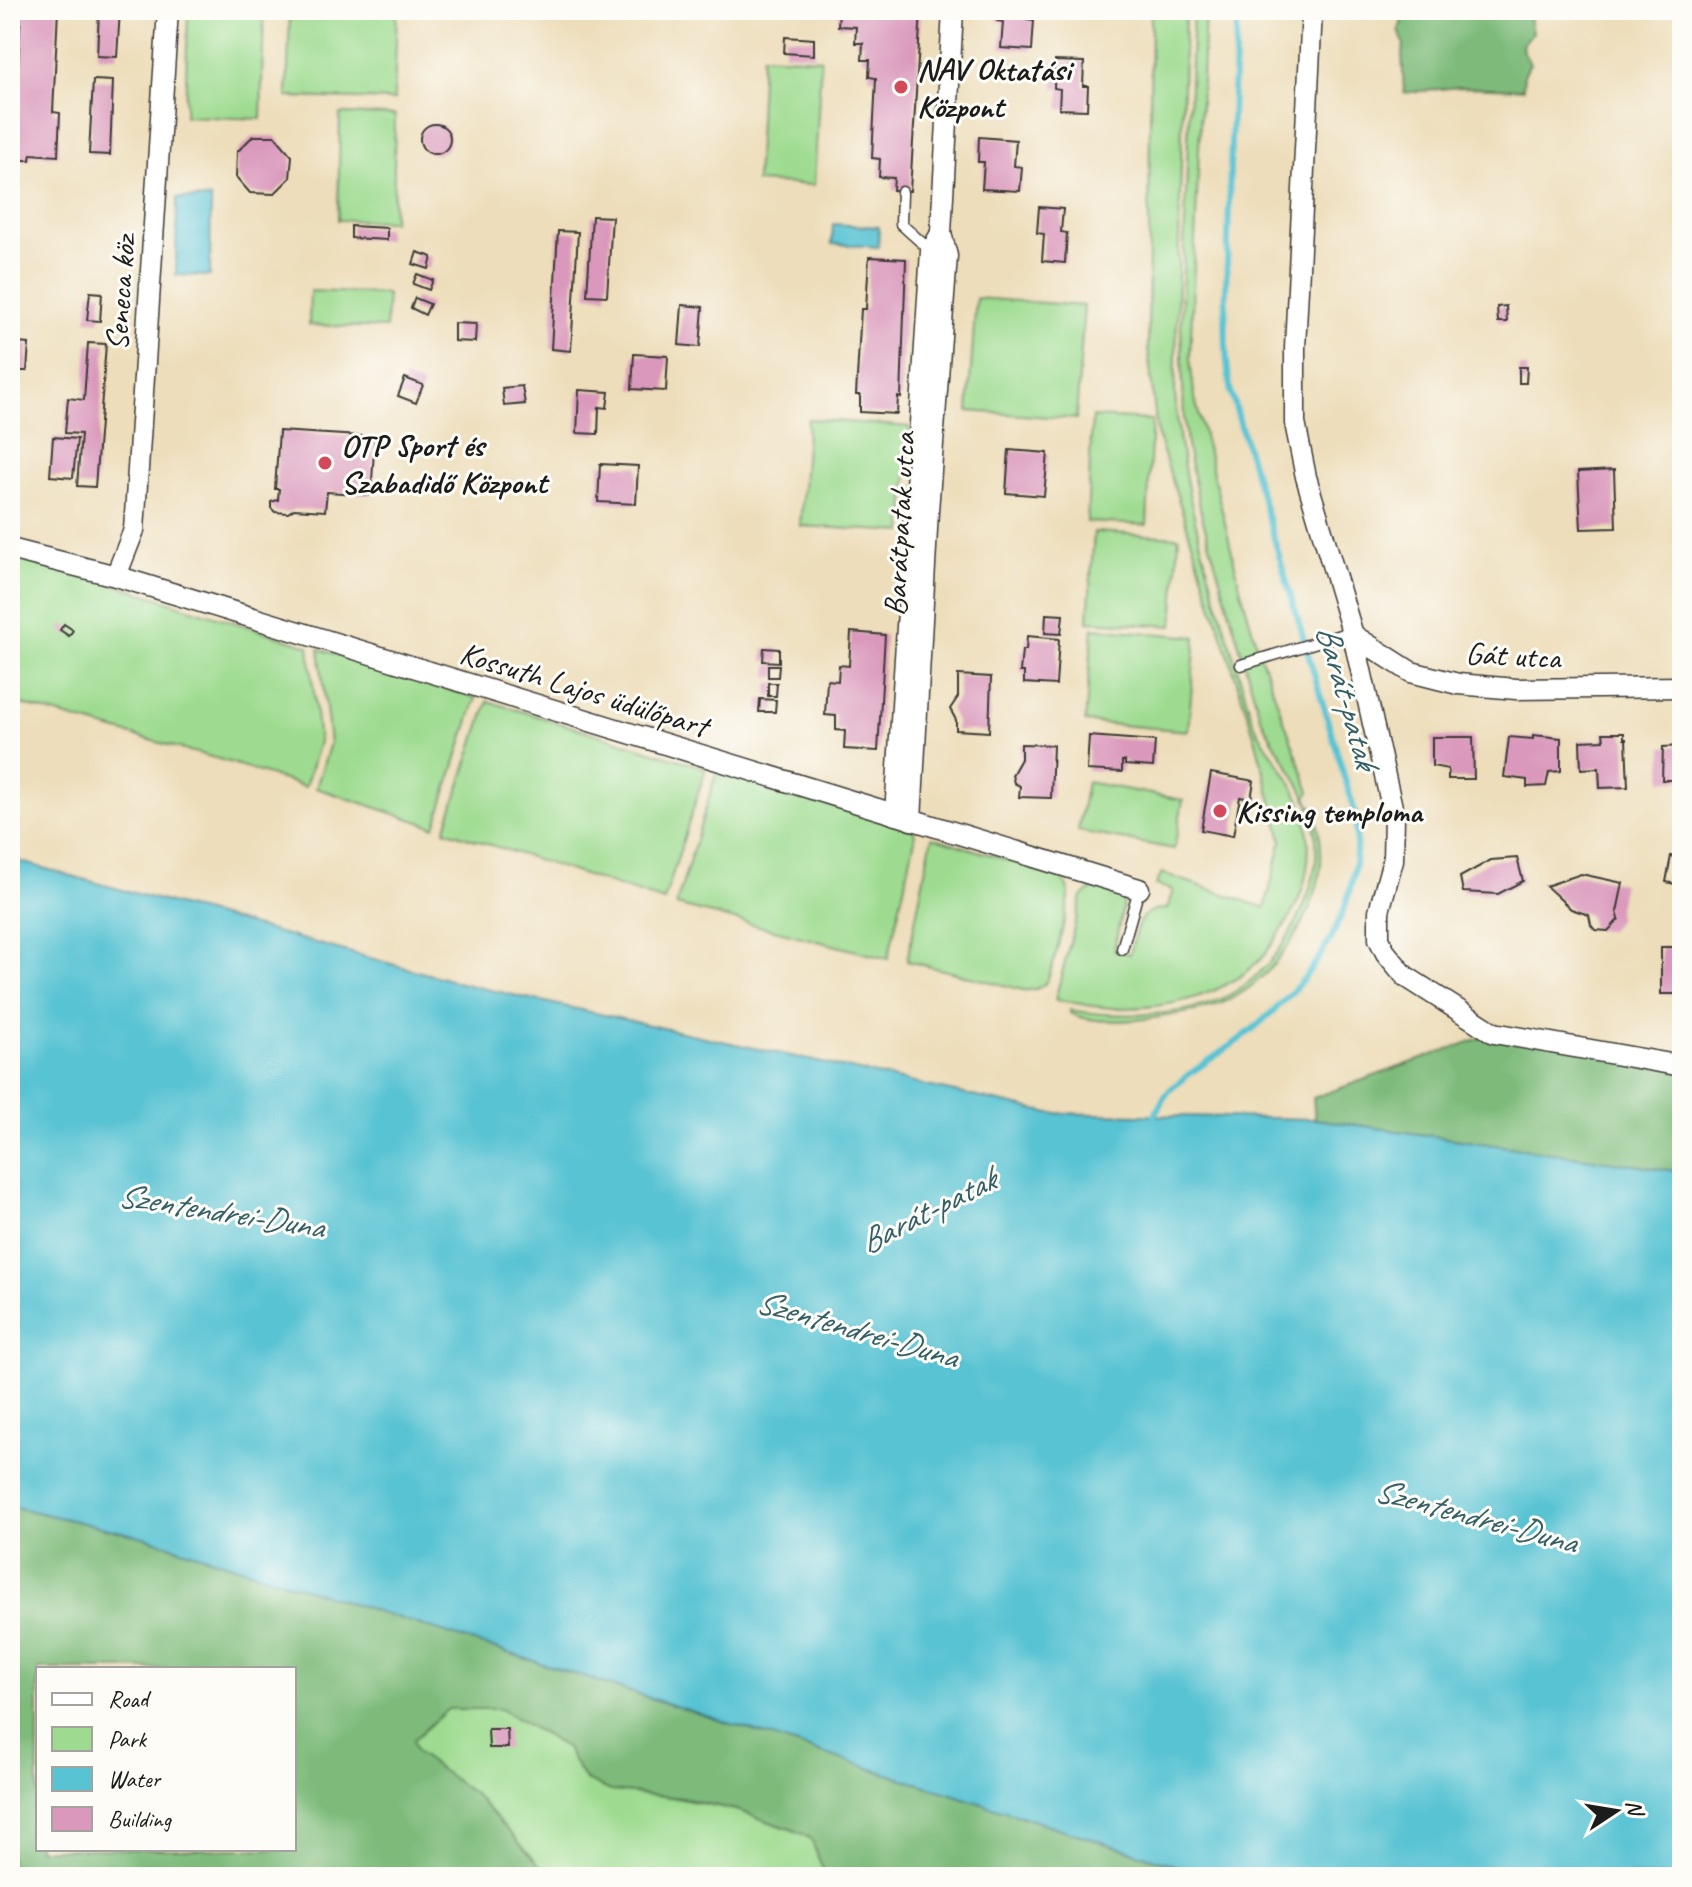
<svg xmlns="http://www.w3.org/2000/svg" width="1692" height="1887" viewBox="0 0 1692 1887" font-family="Caveat,sans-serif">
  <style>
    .green { fill: #9edb90; stroke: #5d7c56; stroke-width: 2 }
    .forest { fill: #7ebb7a; stroke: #4d6c4b; stroke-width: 2; fill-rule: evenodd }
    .water { fill: #58c3d3; stroke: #3a7078; stroke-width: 2 }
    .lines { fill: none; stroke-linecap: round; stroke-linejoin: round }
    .stream { stroke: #58c3d3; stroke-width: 6 }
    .building { fill: #da99bc }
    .lane-casing { stroke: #3b3934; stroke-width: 13 }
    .street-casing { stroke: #3b3934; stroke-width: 23 }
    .lane { stroke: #fff; stroke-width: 10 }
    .street { stroke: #fff; stroke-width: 20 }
    .poi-dot { fill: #d1495b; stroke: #fdfcf7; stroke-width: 3 }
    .labels { text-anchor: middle; stroke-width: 6; stroke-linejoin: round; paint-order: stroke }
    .poi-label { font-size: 32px; font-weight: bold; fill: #1c1c1c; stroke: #fdfcf7; text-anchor: start }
    .street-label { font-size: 32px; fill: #1c1c1c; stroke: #fdfcf7 }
    .water-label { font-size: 34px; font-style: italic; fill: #345f65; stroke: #fdfcf7 }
  </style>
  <rect width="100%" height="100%" fill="#fdfcf7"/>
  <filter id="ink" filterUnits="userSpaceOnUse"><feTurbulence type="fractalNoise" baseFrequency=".0125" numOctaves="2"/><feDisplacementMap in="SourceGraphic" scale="16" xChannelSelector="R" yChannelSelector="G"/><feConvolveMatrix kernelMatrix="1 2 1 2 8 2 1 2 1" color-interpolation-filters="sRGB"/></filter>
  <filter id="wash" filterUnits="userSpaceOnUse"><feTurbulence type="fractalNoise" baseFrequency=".006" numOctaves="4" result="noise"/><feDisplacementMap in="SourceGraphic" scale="32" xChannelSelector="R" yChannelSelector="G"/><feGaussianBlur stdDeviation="1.8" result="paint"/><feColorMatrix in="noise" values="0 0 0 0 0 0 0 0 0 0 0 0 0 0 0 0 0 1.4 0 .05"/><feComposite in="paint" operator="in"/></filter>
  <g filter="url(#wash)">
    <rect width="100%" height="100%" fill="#edddba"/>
    <g class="green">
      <path d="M 188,10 L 264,10 L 261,119 L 185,116 Z"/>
      <path d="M 290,10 L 397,10 L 394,100 L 287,97 Z"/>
      <path d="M 1151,10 L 1185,10 L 1175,392 C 1181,503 1221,609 1251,715 C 1264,752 1297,778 1305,817 C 1314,857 1306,894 1283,928 C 1274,941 1266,956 1253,966 C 1217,998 1163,1009 1116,1008 C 1096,1008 1075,1002 1055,1000 L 1082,897 L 1094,887 L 1114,887 L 1124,900 L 1114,950 L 1130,954 C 1137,929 1136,908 1167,909 L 1173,890 L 1156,885 L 1162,873 L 1265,908 L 1282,840 L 1255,738 L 1157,433 L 1148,348 Z"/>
      <path d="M 1193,10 L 1205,10 L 1190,358 L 1194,394 L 1241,590 L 1257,646 L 1310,792 L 1306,797 L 1310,806 L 1313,806 C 1320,829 1324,854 1319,878 C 1309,925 1273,977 1231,999 C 1209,1010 1183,1013 1160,1017 C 1133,1021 1094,1025 1070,1013 L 1070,1010 C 1116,1018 1190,1018 1231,994 C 1261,977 1284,947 1299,917 C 1313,887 1321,857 1314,823 C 1306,782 1276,753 1260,716 L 1202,517 L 1188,452 L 1184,418 L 1181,324 Z"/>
      <path d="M 762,56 L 821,59 L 814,185 L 756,182 Z"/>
      <path d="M 340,114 L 395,115 L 393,221 L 338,220 Z"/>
      <path d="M 310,291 L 387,294 L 386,328 L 309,325 Z"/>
      <path d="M 976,298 L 1084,306 L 1076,419 L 968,411 Z"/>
      <path d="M 1092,417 L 1152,420 L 1147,525 L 1087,522 Z"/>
      <path d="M 808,419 L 910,427 L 903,532 L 800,526 Z"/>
      <path d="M 1094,532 L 1179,537 L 1173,626 L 1088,621 Z"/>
      <path d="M 10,557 L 107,582 L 309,646 L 319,742 L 305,787 L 229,762 L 10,701 Z"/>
      <path d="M 1093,628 L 1196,637 L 1188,731 L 1085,722 Z"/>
      <path d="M 319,649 L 476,698 L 435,827 L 316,788 L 330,743 Z"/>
      <path d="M 488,701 L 706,768 L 664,901 L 445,830 Z"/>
      <path d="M 717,771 L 914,830 L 915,839 L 888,959 L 676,905 Z"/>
      <path d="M 1087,782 L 1183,800 L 1174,849 L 1078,831 Z"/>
      <path d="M 932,837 L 1060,876 C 1064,882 1068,886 1069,893 C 1070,903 1052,973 1046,982 C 1040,989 1032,991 1023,990 L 907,961 Z"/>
      <path d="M 294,1684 L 448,1709 L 500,1709 L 565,1747 L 585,1780 L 736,1810 L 799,1832 L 811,1839 L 826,1877 L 159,1877 L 294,1849 Z"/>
    </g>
    <g class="forest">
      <path d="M 1405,10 L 1528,10 L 1532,33 L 1522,45 L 1523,52 L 1530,63 L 1524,75 L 1523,89 L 1459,87 L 1404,93 L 1402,53 L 1404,45 L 1399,30 Z"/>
      <path d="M 1494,1033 L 1682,1066 L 1682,1172 L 1315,1119 L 1313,1098 Z"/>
      <path d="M 10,1506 L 144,1537 L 1212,1877 L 826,1877 L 811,1839 L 799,1832 L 736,1810 L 682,1798 L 611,1791 L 585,1780 L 565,1747 L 500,1709 L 448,1709 L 413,1740 L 416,1752 L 474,1794 L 551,1877 L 10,1877 ZM 38,1669 L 294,1669 L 294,1849 L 38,1849 Z"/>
    </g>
    <g class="water">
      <path d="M 177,198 L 211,199 L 210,276 L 176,275 Z"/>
      <path d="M 833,224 L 879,227 L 878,247 L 832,244 Z"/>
      <path d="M 10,859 L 468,985 L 1050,1113 L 1315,1119 L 1682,1172 L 1682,1877 L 1212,1877 L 144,1537 L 10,1506 Z"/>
    </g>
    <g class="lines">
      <path class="stream" d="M 1151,1122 C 1157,1112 1162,1098 1170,1090 C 1190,1071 1217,1056 1240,1039 C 1313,984 1369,905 1354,809 L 1231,393 C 1222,342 1226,290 1228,239 C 1230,162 1232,86 1238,10"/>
    </g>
    <g id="blocks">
      <g class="building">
        <path d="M 21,10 L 58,10 L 53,112 L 60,113 L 58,156 L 31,154 L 30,160 L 13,160 Z"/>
        <path d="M 99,10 L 120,10 L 117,57 L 97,56 Z"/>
        <path d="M 839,10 L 921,10 L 910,191 L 893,190 L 894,178 L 879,177 L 880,159 L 872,158 L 876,78 L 869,77 L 870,60 L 862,60 L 863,43 L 855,43 L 856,27 L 838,26 Z"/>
        <path d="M 998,10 L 1027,10 L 1026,19 L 1034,20 L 1032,50 L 1001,48 L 1003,22 L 997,21 Z"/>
        <path d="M 785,37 L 814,39 L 814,55 L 784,53 Z"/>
        <path d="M 1055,61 L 1084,62 L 1083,86 L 1088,86 L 1087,110 L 1059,109 L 1060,89 L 1054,88 Z"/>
        <path d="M 93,80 L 113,81 L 110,155 L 89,154 Z"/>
        <circle cx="435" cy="139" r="15"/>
        <path d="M 253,136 L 275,136 L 292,156 L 290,178 L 274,194 L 250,193 L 236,177 L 237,152 Z"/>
        <path d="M 979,137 L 1016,140 L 1014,166 L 1022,167 L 1020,191 L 982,189 L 984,162 L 978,162 Z"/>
        <path d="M 1039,207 L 1063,209 L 1061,232 L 1067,233 L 1065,263 L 1042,261 L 1044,234 L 1037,233 Z"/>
        <path d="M 592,216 L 612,217 L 607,296 L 587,295 Z"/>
        <path d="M 351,226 L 387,228 L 387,240 L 351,238 Z"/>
        <path d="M 558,231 L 578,232 L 571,351 L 551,349 Z"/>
        <path d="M 417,252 L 432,257 L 429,269 L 413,264 Z"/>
        <path d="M 869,257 L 906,259 L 901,398 L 898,397 L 897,414 L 860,412 L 860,395 L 856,395 L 861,309 L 866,309 Z"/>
        <path d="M 417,274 L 433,280 L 429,290 L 413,284 Z"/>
        <path d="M 90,292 L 102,293 L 100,321 L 87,320 Z"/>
        <path d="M 415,298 L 430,304 L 425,315 L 411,308 Z"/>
        <path d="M 682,305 L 703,307 L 700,347 L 679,345 Z"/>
        <path d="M 1506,306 L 1507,322 L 1498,322 L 1497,307 Z"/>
        <path d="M 454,323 L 476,324 L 475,342 L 454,341 Z"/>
        <path d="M 17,343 L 29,344 L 27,371 L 15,371 Z"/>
        <path d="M 88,343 L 106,344 L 95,487 L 77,486 L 81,434 L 65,433 L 68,398 L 84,400 Z"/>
        <path d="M 634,354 L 668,356 L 666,391 L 632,389 Z"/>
        <path d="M 1519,367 L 1527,367 L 1526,383 L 1519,383 Z"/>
        <path d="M 405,378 L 423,385 L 416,403 L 398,396 Z"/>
        <path d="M 522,386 L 525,404 L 504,406 L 502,388 Z"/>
        <path d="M 579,390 L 609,392 L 607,408 L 599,407 L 598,434 L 577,433 Z"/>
        <path d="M 10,430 L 16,430 L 15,450 L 10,450 Z"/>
        <path d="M 279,431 L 375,437 L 371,495 L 327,492 L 325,511 L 294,509 L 288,513 L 275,512 L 271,508 L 271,502 L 278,500 L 279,489 L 275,489 Z"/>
        <path d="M 53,437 L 77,439 L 73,478 L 50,476 Z"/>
        <path d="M 1009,450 L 1048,453 L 1044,496 L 1006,493 Z"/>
        <path d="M 600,464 L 638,466 L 636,504 L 598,502 Z"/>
        <path d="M 1614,470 L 1616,528 L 1581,529 L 1578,472 Z"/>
        <path d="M 1046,614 L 1063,615 L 1061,634 L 1045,633 Z"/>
        <path d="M 64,624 L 73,630 L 69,636 L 60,630 Z"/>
        <path d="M 851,632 L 885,635 L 878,751 L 844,749 L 845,731 L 836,730 L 836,716 L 825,715 L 827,680 L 838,681 L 839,665 L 849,666 Z"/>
        <path d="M 1027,636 L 1059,639 L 1056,685 L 1024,683 L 1024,672 L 1020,672 L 1022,650 L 1026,650 Z"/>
        <path d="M 764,648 L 779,649 L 779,662 L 763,661 Z"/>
        <path d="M 768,665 L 779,665 L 778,677 L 768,677 Z"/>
        <path d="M 958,675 L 991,677 L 989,732 L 956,730 L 956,720 L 950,709 L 958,697 Z"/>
        <path d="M 768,683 L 777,683 L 776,696 L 768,696 Z"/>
        <path d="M 760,699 L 776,700 L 775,712 L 759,712 Z"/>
        <path d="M 1603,733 L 1624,733 L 1624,739 L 1626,739 L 1628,787 L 1600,788 L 1599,768 L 1581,769 L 1580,741 L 1604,740 Z"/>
        <path d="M 1533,735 L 1561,738 L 1561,771 L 1549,772 L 1546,786 L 1527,787 L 1527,780 L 1504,777 L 1509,737 L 1533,739 Z"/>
        <path d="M 1089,736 L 1155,741 L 1153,767 L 1125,765 L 1125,761 L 1122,761 L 1122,772 L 1087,770 Z"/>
        <path d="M 1432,737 L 1473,737 L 1474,779 L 1448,779 L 1448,769 L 1432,766 Z"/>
        <path d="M 1021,744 L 1053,745 L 1051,798 L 1019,797 L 1020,786 L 1014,783 L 1012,775 L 1021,759 Z"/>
        <path d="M 1682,746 L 1682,780 L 1662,780 L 1663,747 Z"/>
        <path d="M 1211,773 L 1254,781 L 1251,799 L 1240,797 L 1233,836 L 1201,830 Z"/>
        <path d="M 1671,856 L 1682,859 L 1682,888 L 1679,885 L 1666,882 Z"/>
        <path d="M 1517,858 L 1523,881 L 1498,894 L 1463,892 L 1460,877 L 1491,860 Z"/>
        <path d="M 1581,874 L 1623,883 L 1617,912 L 1619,919 L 1608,931 L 1595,930 L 1591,925 L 1589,915 L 1571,909 L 1546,886 Z"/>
        <rect x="1661" y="947" width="21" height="47"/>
        <path d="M 488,1729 L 507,1729 L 508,1748 L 489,1748 Z"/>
      </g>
    </g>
  </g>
  <g filter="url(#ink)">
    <use href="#blocks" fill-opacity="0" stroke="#3b3934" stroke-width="2"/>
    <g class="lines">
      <defs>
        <g id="lane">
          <path d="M 902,192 L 901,224 L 931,251"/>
          <path d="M 1241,665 L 1340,635 L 1353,635"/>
          <path d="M 1122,949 L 1139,889"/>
        </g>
        <g id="street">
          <path d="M 1312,10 L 1295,348 L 1295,423 L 1306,477 L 1353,635 L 1394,816 L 1393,860 L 1379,911 L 1379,939 L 1386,953 L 1405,976 L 1494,1033 L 1682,1066"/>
          <path d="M 10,549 L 116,576 L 1139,889"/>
          <path d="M 116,576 L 134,530 L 168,10"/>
          <path d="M 1353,635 L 1411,672 L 1458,684 L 1516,689 L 1682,687"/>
          <path d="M 895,815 L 931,251 L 941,233"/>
          <path d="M 911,820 L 928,511 L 947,256 L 941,233 L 953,10"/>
        </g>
      </defs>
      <use href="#lane" class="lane-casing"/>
      <use href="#street" class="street-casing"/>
      <use href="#lane" class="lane"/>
      <use href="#street" class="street"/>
    </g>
  </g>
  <g class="poi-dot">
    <circle cx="901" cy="87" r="8"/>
    <circle cx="325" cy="463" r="8"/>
    <circle cx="1220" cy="811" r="8"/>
  </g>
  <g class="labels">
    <g class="poi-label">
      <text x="917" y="80">NAV Oktatási<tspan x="917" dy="37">Központ</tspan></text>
      <text x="341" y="456">OTP Sport és<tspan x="341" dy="37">Szabadidő Központ</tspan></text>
      <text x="1236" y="822">Kissing temploma</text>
    </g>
    <g class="street-label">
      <text transform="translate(120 293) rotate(-86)" y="11">Seneca köz</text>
      <text transform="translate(899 524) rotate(-87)" y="11">Barátpatak utca</text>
      <text transform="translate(1513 655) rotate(3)" y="11">Gát utca</text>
      <text transform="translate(584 689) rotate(17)" y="11">Kossuth Lajos üdülőpart</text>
    </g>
    <g class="water-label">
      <text transform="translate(1348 696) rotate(74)" y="12">Barát-patak</text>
      <text transform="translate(221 1210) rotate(9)" y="12">Szentendrei-Duna</text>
      <text transform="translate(927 1210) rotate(-27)" y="12">Barát-patak</text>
      <text transform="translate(857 1328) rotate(16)" y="12">Szentendrei-Duna</text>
      <text transform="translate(1476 1515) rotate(15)" y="12">Szentendrei-Duna</text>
    </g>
  </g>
  <rect width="1692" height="1887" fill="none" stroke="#fdfcf7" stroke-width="40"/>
  <rect x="36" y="1667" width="260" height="184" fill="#fdfcf7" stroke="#a3a29f" stroke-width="2"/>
  <rect x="52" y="1693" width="40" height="12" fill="#ffffff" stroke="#a3a29f" stroke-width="2"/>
  <text x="108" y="1707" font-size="24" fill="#1c1c1c">Road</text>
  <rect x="52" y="1727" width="40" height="24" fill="#9edb90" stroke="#a3a29f" stroke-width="2"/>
  <text x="108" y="1747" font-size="24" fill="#1c1c1c">Park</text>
  <rect x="52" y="1767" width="40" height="24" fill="#58c3d3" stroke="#a3a29f" stroke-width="2"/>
  <text x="108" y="1787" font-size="24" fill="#1c1c1c">Water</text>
  <rect x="52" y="1807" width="40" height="24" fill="#da99bc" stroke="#a3a29f" stroke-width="2"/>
  <text x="108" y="1827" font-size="24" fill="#1c1c1c">Building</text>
  <g transform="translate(1616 1811) rotate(78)" stroke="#fdfcf7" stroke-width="6" paint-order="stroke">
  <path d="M0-6L14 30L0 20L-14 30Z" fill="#1c1c1c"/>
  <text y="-12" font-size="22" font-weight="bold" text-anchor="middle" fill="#1c1c1c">N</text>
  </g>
</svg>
